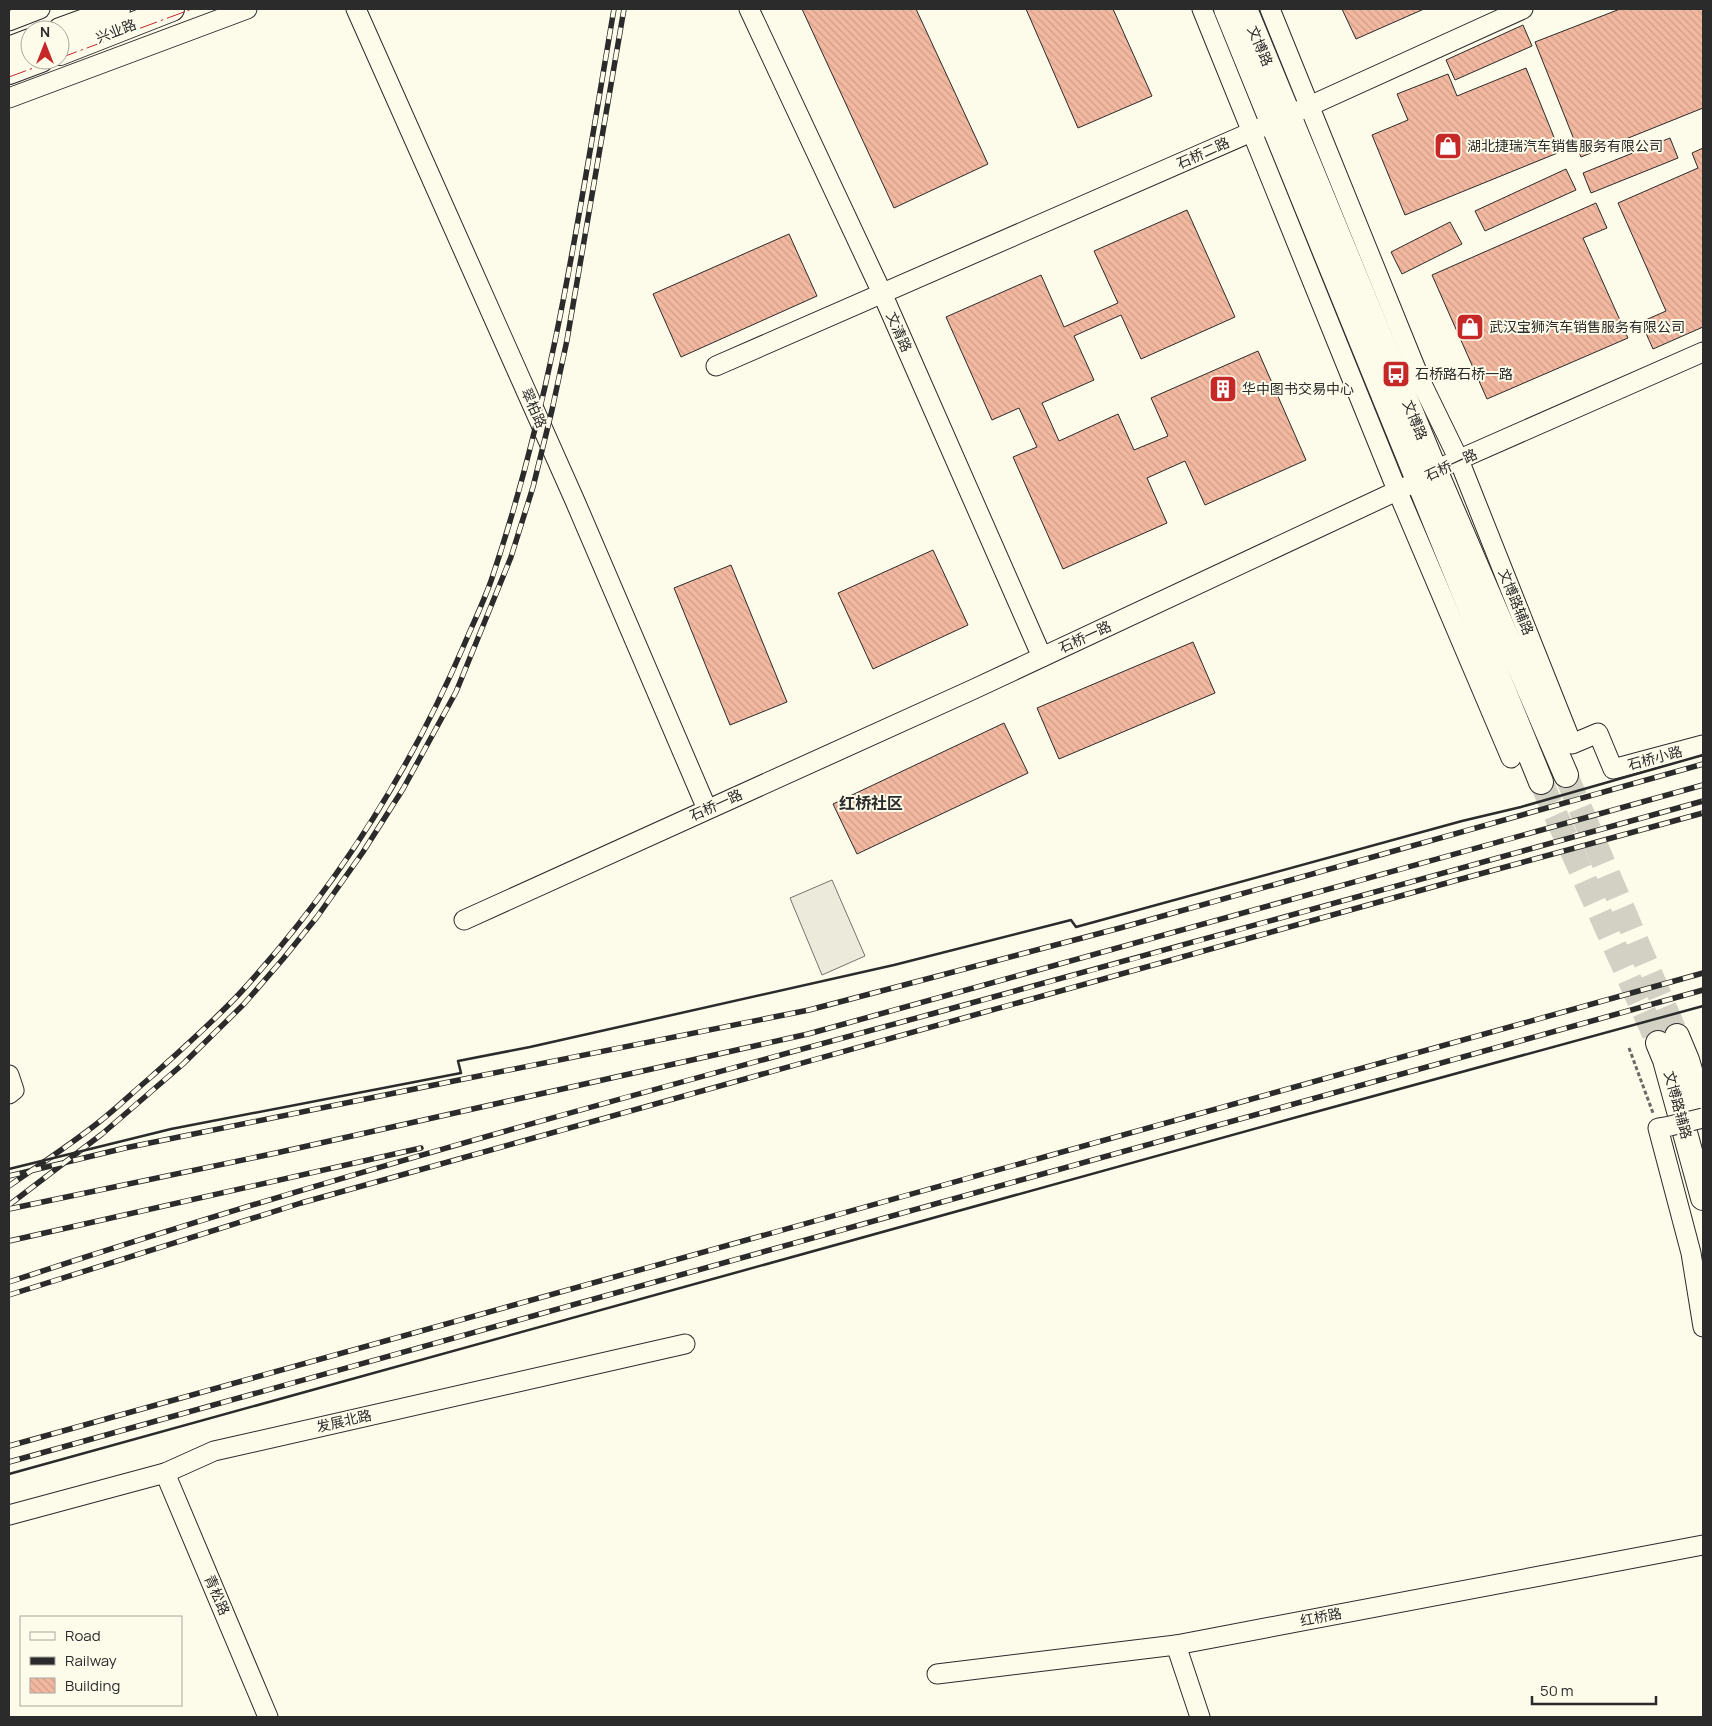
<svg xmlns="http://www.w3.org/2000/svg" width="1712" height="1726" viewBox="0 0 1712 1726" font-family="Manrope,'Noto Sans SC',sans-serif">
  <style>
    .grass { fill: #ecebdb; stroke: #74746e }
    .building { fill: url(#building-back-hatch); stroke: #2b2b2b }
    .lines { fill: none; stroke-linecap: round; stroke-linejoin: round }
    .major-tunnel { stroke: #d3d1c4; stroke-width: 24; stroke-dasharray: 24 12; stroke-linecap: butt }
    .minor-casing { stroke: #2b2b2b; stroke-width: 21 }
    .major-casing { stroke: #2b2b2b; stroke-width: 26 }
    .path { stroke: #6a6964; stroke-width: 3; stroke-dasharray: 4 2.5; stroke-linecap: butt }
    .minor { stroke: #fdfbea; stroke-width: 19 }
    .major { stroke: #fdfbea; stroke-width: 24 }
    .rail-casing { stroke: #2b2b2b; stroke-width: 5.5 }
    .rail { stroke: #fdfbea; stroke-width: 4; stroke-dasharray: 11; stroke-linecap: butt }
    .minor-bridge-casing { stroke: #2b2b2b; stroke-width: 21; stroke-linecap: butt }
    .minor-bridge { stroke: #fdfbea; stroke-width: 19 }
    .wall { stroke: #2b2b2b; stroke-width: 2.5 }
    .power { stroke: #c62828; stroke-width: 1; stroke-dasharray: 18 4 2.5 4; stroke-linecap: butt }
    .labels { text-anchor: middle; stroke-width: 4; stroke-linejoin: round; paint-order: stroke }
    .street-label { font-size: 14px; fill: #2b2b2b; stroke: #fdfbea }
    .poi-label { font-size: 14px; fill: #2b2b2b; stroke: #fdfbea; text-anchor: start }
    .quarter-label { font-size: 16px; font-weight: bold; fill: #2b2b2b; stroke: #fdfbea }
  </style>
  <defs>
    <pattern id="building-back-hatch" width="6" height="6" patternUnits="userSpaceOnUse" patternTransform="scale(1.25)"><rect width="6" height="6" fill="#f2b8a0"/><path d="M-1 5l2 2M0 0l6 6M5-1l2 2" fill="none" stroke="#d09e8a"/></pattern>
  </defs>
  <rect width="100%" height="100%" fill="#fdfbea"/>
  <path class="grass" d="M 832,880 L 865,956 L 822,975 L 790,898 Z"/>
  <g class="building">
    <path d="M 802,9 L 916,9 L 988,164 L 894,208 Z"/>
    <path d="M 1026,9 L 1113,9 L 1152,96 L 1078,128 Z"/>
    <path d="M 1342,9 L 1424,9 L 1356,39 Z"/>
    <path d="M 1620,9 L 1703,9 L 1703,108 L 1581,157 L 1535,42 Z"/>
    <path d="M 1523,25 L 1532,46 L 1455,80 L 1446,60 Z"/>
    <path d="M 1526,68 L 1560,152 L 1405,215 L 1372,135 L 1408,120 L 1397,94 L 1448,74 L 1457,96 Z"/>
    <path d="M 1670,138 L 1678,158 L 1591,193 L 1583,173 Z"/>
    <path d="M 1703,148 L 1703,327 L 1653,349 L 1641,322 L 1666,311 L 1618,203 L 1698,168 L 1692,153 Z"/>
    <path d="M 1566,169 L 1576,190 L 1485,231 L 1475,211 Z"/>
    <path d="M 1596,203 L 1607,228 L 1583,238 L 1628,338 L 1487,399 L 1432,275 Z"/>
    <path d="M 1187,210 L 1235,317 L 1141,359 L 1121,315 L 1074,336 L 1094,380 L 1042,403 L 1059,441 L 1118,414 L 1134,450 L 1168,436 L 1151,398 L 1258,351 L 1306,460 L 1205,505 L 1185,461 L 1147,478 L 1167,523 L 1063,569 L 1013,457 L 1037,447 L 1019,408 L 992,420 L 946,317 L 1041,275 L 1064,327 L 1118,303 L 1094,251 Z"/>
    <path d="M 1450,222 L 1462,244 L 1402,274 L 1391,252 Z"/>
    <path d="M 789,234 L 817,296 L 681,357 L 653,294 Z"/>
    <path d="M 933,550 L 968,625 L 873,669 L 838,593 Z"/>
    <path d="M 731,565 L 787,702 L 730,725 L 674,588 Z"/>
    <path d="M 1193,642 L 1215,693 L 1059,759 L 1037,708 Z"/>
    <path d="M 1004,723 L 1028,773 L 857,854 L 833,804 Z"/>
  </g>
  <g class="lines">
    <g class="major-tunnel">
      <path d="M 1566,775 L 1677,1036"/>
      <path d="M 1541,782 L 1658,1043"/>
    </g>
    <defs>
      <g id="minor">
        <path d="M 356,9 L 575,501 L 707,809"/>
        <path d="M 749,9 L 882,293 L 1042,657"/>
        <path d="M 1202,9 L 1397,490 L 1511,758"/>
        <path d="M 1270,9 L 1422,384 L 1459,460 L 1572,744 L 1598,733 L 1613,769 L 1703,745"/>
        <path d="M 9,21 L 40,9"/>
        <path d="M 9,98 L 247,9"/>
        <path d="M 716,366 L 1272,123 L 1523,9"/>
        <path d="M 464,920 L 974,689 L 1418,481 L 1435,470 L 1703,352"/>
        <path d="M 9,1075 L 14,1090 L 9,1094"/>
        <path d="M 1670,1126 L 1658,1128 L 1691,1253 L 1703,1327"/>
        <path d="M 165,1473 L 268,1717"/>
        <path d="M 9,1515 L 165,1473 L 214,1451 L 685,1344"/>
        <path d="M 1176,1645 L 1200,1717"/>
        <path d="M 937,1674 L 1176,1645 L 1703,1545"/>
      </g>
      <g id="major">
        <path d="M 1226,9 L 1541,782"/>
        <path d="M 1245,9 L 1435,470 L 1566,775"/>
        <path d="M 60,30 L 118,9"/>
        <path d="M 9,49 L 30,41"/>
        <path d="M 60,53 L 172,9"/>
        <path d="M 9,72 L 41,60"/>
        <path d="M 1677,1036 L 1687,1060 L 1703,1114"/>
        <path d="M 1658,1043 L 1665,1060 L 1703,1198"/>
      </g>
    </defs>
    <use href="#minor" class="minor-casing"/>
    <use href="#major" class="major-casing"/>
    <path class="path" d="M 1629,1048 L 1653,1113"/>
    <use href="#minor" class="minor"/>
    <use href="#major" class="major"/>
    <defs>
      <g id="rail">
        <path d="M 9,1176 L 125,1148 L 434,1085 L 809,1010 L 1120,928 L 1703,764"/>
        <path d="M 9,1186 C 39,1165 70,1145 99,1122 C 117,1108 133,1092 151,1077 C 181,1050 213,1022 241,992 C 334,890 410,771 464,645 C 473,624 483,603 491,581 C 554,396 581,201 614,9"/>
        <path d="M 9,1205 L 102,1134 L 183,1064 L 244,1004 L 283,959 L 317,917 L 363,852 L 403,789 L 456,692 L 511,557 L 533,487 L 552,410 L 567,340 L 624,9"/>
        <path d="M 9,1209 L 276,1153 L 808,1034 L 1703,785"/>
        <path d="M 9,1241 L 421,1148"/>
        <path d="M 9,1282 C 314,1181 625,1097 935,1013 C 1192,943 1447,872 1703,801"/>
        <path d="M 9,1295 L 301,1203 L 1454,881 L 1703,813"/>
        <path d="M 9,1446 L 1703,973"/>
        <path d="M 9,1462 L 1703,990"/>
      </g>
    </defs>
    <use href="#rail" class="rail-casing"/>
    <use href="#rail" class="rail"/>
    <defs>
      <path id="minor-bridge" d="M 1670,1126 L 1703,1118"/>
    </defs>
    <use href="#minor-bridge" class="minor-bridge-casing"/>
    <use href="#minor-bridge" class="minor-bridge"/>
    <g class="wall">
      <path d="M 9,1169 L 171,1129 L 461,1073 L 458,1061 L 530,1047 L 894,965 L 1071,920 L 1076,927 L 1462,821 L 1521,807 L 1703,755"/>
      <path d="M 9,1474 L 1319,1111 L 1703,1006"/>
    </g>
    <g class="power">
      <path d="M 60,58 L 192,9"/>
      <path d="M 9,77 L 55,60"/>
    </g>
  </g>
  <defs>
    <symbol id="shop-square" viewBox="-11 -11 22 22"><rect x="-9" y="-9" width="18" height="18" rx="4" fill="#c62828" stroke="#fdfbea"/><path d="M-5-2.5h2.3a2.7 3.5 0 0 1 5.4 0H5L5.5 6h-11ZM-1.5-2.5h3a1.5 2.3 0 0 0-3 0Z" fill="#fff"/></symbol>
    <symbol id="bus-square" viewBox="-11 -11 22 22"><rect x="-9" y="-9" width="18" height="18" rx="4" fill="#c62828" stroke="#fdfbea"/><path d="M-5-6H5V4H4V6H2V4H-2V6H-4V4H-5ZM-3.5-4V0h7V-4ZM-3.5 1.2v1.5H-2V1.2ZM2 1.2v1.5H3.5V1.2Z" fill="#fff"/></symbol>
    <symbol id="building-square" viewBox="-11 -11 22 22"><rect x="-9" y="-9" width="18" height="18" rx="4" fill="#c62828" stroke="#fdfbea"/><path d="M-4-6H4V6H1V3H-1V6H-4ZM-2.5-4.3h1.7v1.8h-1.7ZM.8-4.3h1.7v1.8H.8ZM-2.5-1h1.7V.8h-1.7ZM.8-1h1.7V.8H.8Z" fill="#fff"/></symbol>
  </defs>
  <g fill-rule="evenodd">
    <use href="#shop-square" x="1432" y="130" width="32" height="32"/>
    <use href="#shop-square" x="1454" y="311" width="32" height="32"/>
    <use href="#bus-square" x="1380" y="358" width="32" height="32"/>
    <use href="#building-square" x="1207" y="373" width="32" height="32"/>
  </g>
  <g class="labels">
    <g class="street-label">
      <text transform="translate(116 31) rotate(-21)" y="5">兴业路</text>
      <text transform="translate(1260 46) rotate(67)" y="5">文博路</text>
      <text transform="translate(1203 153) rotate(-24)" y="5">石桥二路</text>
      <text transform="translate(899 332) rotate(66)" y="5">文清路</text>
      <text transform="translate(534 408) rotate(66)" y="5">翠柏路</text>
      <text transform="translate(1415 420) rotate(68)" y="5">文博路</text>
      <text transform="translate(1451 465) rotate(-25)" y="5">石桥一路</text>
      <text transform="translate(1516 602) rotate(68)" y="5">文博路辅路</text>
      <text transform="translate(1085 637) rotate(-25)" y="5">石桥一路</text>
      <text transform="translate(1655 758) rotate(-15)" y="5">石桥小路</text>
      <text transform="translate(716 805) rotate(-24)" y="5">石桥一路</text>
      <text transform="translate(1678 1105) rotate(75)" y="5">文博路辅路</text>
      <text transform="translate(344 1421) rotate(-13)" y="5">发展北路</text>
      <text transform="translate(217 1595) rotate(67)" y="5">青松路</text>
      <text transform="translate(1321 1617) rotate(-11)" y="5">红桥路</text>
    </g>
    <g class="poi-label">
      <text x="1467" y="151">湖北捷瑞汽车销售服务有限公司</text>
      <text x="1489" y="332">武汉宝狮汽车销售服务有限公司</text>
      <text x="1415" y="379">石桥路石桥一路</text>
      <text x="1242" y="394">华中图书交易中心</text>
    </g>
    <g class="quarter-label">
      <text x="871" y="809">红桥社区</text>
    </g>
  </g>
  <rect width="1712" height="1726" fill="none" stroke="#2b2b2b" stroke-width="20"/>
  <rect x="20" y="1616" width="162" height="90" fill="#fdfbea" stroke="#a9a89e"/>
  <rect x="30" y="1632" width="25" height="8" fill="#fdfbea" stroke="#a9a89e"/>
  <text x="65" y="1641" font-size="15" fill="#2b2b2b">Road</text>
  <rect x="30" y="1657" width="25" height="8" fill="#2b2b2b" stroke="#a9a89e"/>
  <text x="65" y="1666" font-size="15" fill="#2b2b2b">Railway</text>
  <rect x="30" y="1678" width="25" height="15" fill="url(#building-back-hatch)" stroke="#a9a89e"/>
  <text x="65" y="1691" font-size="15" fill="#2b2b2b">Building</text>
  <g transform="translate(45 45)"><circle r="24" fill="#fdfbea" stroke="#a9a89e"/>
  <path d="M0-4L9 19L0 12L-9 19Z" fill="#c62828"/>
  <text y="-8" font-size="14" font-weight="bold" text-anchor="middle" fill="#2b2b2b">N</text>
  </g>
  <path d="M1532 1696v8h124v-8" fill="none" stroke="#2b2b2b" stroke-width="2.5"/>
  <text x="1540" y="1696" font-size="15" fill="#2b2b2b" stroke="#fdfbea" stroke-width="4" paint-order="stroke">50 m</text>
</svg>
